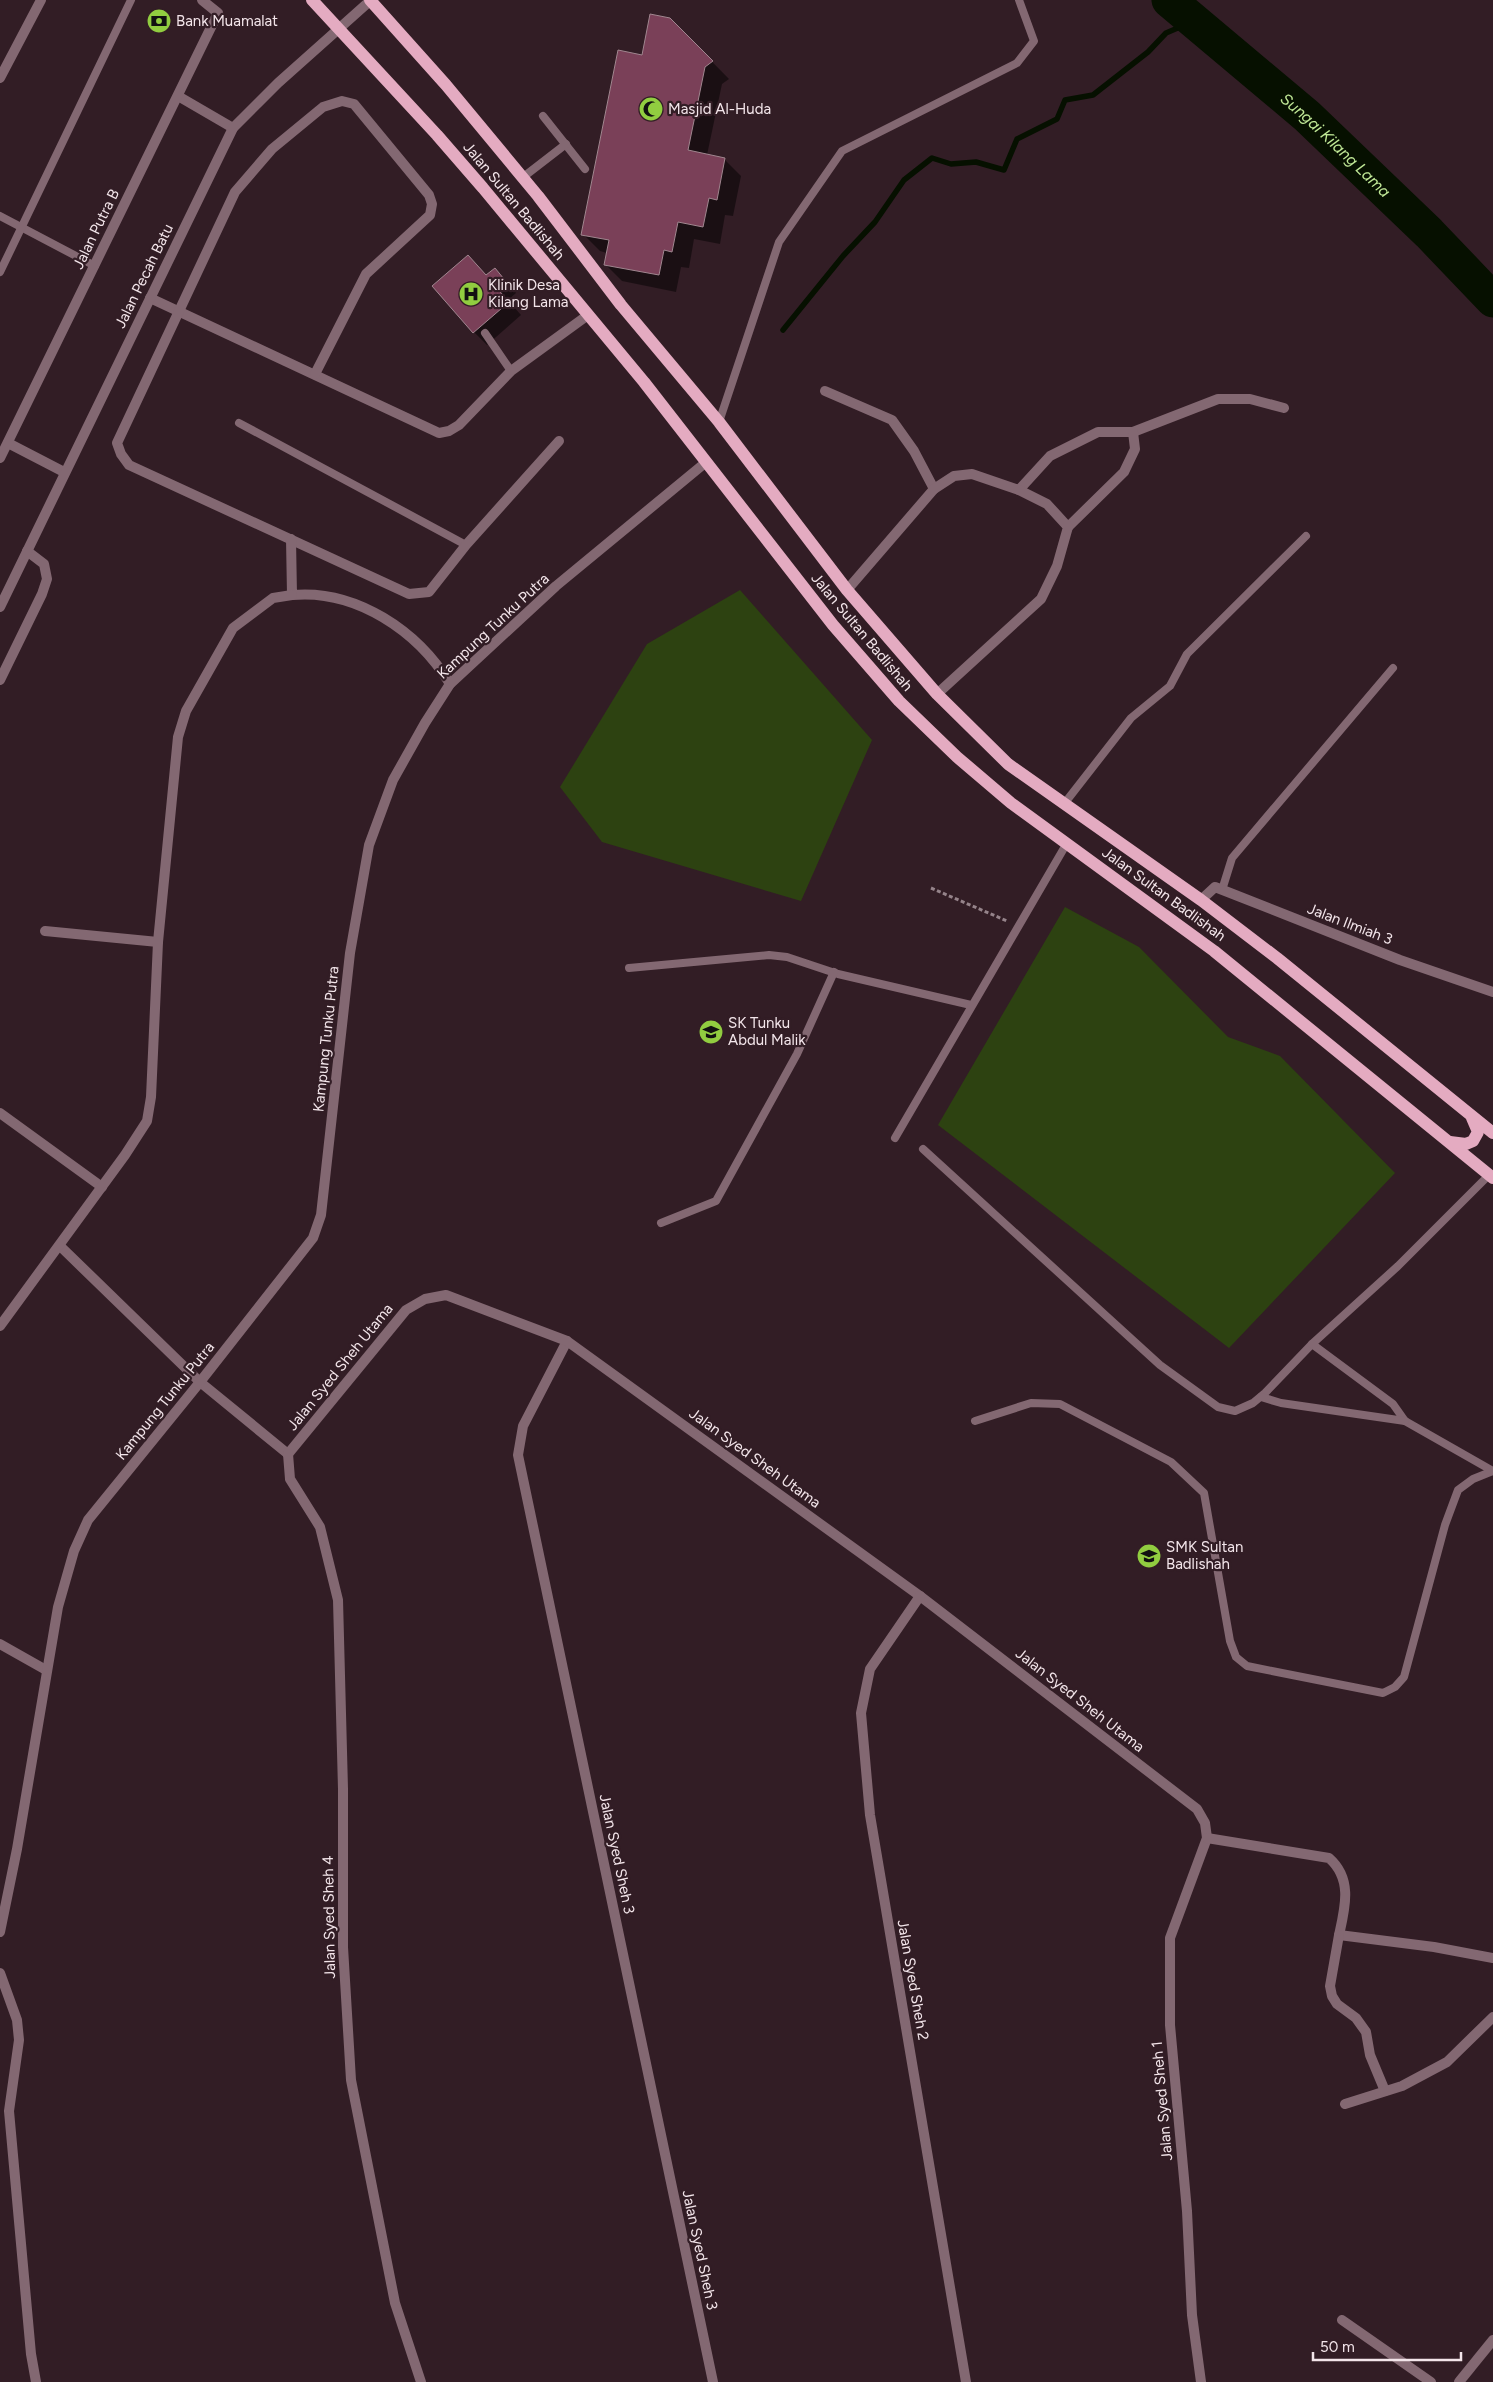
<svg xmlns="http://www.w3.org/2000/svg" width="1493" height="2382" viewBox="0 0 1493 2382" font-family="Figtree,sans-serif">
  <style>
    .green { fill: #2d4211 }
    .shadow { fill: #0007 }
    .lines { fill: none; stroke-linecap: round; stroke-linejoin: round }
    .stream { stroke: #061000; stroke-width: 5.5 }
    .river { stroke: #061000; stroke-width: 35 }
    .building { fill: #7a4058; stroke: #a0868f }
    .path { stroke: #95838a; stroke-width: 3; stroke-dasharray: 4 2.5; stroke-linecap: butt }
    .service { stroke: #836872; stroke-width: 8 }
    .minor { stroke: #836872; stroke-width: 10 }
    .tertiary { stroke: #836872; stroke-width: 10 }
    .primary { stroke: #e4abc1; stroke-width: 12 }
    .labels { text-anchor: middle; stroke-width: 4.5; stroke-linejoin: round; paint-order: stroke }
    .poi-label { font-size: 15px; fill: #f3e5ea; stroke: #321d25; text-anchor: start }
    .street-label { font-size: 15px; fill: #f3e5ea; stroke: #321d25 }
    .water-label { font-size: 16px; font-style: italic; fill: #c0e896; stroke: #321d25 }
  </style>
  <rect width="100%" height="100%" fill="#321d25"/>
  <g class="green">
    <path d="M 740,590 L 872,740 L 801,901 L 602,842 L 560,787 L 647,644 Z"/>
    <path d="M 1065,907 L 1139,947 L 1228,1037 L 1280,1056 L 1395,1173 L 1229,1348 L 938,1125 Z"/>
  </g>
  <g class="shadow">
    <path d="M 670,19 L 729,79 L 722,84 L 707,155 L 724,159 L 741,176 L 733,216 L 725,215 L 720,244 L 694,239 L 689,268 L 681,267 L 676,292 L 622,281 L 605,264 L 607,253 L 600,251 L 583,234 L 643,56 Z"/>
    <path d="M 468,257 L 487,276 L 495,270 L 507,282 L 516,293 L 508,300 L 521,315 L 487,345 L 474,332 Z"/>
  </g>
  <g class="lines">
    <path class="stream" d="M 783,330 L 843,256 L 875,222 L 904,180 L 932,158 L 951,164 L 976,162 L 1004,170 L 1017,139 L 1057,119 L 1065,100 L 1093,95 L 1148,52 L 1166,33 L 1194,21"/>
    <path class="river" id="s1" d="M 1169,0 L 1307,116 L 1429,233 L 1493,300"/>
  </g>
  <g class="building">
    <path d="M 650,14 L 670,18 L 713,61 L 705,67 L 688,150 L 725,158 L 717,200 L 709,198 L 703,227 L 678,222 L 672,252 L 664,250 L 659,275 L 604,265 L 609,240 L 581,235 L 618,50 L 642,55 Z"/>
    <path d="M 468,255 L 486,275 L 495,268 L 504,279 L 496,287 L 509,302 L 473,333 L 432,286 Z"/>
  </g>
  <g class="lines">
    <path class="path" d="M 931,888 L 1007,921"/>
    <g class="service">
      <path d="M 543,116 L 585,169"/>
      <path d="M 522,178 L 566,144"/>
      <path d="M 0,216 L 95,266"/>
      <path d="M 0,272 L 131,0"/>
      <path d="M 485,333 L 511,371"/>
      <path d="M 719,422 L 779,242 L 842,151 L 1017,63 L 1034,41 L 1019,0"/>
      <path d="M 239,423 L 466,545"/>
      <path d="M 1064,804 L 1131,718 L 1170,686 L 1187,654 L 1306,536"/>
      <path d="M 1222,890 L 1232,858 L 1393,668"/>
      <path d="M 629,968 L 769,955 L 787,957 L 838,974 L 971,1005"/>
      <path d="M 895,1138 L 1067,843"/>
      <path d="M 923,1149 L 1160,1365 L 1218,1407 L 1235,1411 L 1253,1403 L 1265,1393 L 1312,1344 L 1398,1266 L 1489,1175"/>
      <path d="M 661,1223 L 716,1201 L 797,1054 L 834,972"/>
      <path d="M 1312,1344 L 1393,1404 L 1405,1421 L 1493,1471"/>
      <path d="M 1261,1397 L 1281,1403 L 1405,1421"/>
      <path d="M 975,1421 L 1031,1403 L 1060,1404 L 1171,1462 L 1204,1493 L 1230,1641 L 1236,1657 L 1247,1666 L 1383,1693 L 1395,1687 L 1404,1677 L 1445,1525 L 1458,1490 L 1473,1479 L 1493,1471"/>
    </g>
    <g class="minor">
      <path d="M 0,78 L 41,0"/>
      <path d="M 178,96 L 233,128"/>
      <path d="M 150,298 L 439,433 L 449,431 L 459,425 L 511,371 L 588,315"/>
      <path d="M 315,374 L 366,274 L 430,215 L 432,204 L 429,195 L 354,104 L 342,101 L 323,107 L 272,149 L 235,192 L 117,443 L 121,454 L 129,465 L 409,594 L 429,592 L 466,545 L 559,441"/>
      <path d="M 825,391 L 892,420 L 914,451 L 934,489"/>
      <path d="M 8,443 L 64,472"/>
      <path d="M 0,458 L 218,13 L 202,0"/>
      <path d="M 1019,490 L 1050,456 L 1098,432 L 1133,432 L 1218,399 L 1250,399 L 1284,408"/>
      <path d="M 1068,527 L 1124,472 L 1135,449 L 1133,432"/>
      <path d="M 291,539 L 292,595 C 356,589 418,631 450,684"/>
      <path d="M 847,590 L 934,489 L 954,476 L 972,474 L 1019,490 L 1047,504 L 1068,527 L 1057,566 L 1041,599 L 937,694"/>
      <path d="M 0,680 L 42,594 L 47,579 L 44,564 L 27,551"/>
      <path d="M 1201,900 L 1215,887 L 1400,960 L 1493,992"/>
      <path d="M 45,931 L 158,942"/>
      <path d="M 0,1113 L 102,1187"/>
      <path d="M 60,1246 L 200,1382 L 288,1454"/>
      <path d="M 0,1326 L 125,1155 L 147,1121 L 151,1097 L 158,942 L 178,737 L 186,711 L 233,628 L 273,598 L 292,595"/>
      <path d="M 567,1341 L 523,1426 L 518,1455 L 713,2382"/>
      <path d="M 288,1454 L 406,1310 L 425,1299 L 446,1295 L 567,1341 L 920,1596 L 1197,1809 L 1205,1823 L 1207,1838 L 1170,1938 L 1170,2025 L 1187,2211 L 1192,2315 L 1201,2382"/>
      <path d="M 288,1454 L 290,1479 L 320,1527 L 338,1600 L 343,1789 L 343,1947 L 351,2080 L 395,2303 L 421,2382"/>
      <path d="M 920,1596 L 870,1669 L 861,1713 L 870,1815 L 966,2382"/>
      <path d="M 0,1644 L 46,1670"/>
      <path d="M 1207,1838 L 1329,1858 C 1353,1879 1345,1908 1339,1935 L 1434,1947 L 1493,1958"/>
      <path d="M 0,1932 L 17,1849 L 58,1607 L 74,1551 L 88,1520 L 200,1382 L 313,1238 L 321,1215 L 350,953 L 369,845 L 393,780 L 425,723 L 450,684 L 556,586 L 705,463"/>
      <path d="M 1339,1935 L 1330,1986 L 1332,1996 L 1337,2004 L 1356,2018 L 1366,2032 L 1370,2055 L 1385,2091"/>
      <path d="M 0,1973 L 17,2020 L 19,2040 L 9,2111 L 31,2354 L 36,2382"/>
      <path d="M 1345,2104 L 1402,2086 L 1447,2062 L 1493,2017"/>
      <path d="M 1342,2320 L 1431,2382"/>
      <path d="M 1459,2382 L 1493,2340"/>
    </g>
    <path class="tertiary" d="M 0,607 L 233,128 L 278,83 L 371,0"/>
    <g class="primary">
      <path d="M 312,0 L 437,135 L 483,188 L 644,382 L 833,625 L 899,701 L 957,757 L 1011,803 L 1214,951 L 1493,1178"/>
      <path d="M 370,0 L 446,85 L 538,196 L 621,305 L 719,422 L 847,590 L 937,694 L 1008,764 L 1201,900 L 1277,958 L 1493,1133"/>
      <path d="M 1450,1142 L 1466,1144 L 1473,1141 L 1478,1132 L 1472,1118"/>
    </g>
  </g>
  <defs>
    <symbol id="bank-disc" viewBox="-11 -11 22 22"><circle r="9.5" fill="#91cd40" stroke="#321d25"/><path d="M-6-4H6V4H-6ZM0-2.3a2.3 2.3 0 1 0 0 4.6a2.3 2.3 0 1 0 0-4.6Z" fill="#111"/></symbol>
    <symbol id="mosque-disc" viewBox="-11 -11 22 22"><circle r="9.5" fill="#91cd40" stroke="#321d25"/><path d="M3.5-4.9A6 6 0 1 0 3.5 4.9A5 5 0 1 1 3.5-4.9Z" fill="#111"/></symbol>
    <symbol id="hospital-disc" viewBox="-11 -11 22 22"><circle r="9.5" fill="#91cd40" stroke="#321d25"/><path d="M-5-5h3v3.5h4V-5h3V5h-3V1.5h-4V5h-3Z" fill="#111"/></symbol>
    <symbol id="school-disc" viewBox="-11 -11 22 22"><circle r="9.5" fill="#91cd40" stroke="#321d25"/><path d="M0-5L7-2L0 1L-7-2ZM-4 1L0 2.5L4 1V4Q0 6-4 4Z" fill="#111"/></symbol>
  </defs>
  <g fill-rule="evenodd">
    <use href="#bank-disc" x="145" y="7" width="28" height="28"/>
    <use href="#mosque-disc" x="637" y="95" width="28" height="28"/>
    <use href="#hospital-disc" x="457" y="280" width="28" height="28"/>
    <use href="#school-disc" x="697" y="1018" width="28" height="28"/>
    <use href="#school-disc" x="1135" y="1542" width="28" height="28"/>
  </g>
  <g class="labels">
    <g class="poi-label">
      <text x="176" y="26">Bank Muamalat</text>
      <text x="668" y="114">Masjid Al-Huda</text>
      <text x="488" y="290">Klinik Desa<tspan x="488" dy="17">Kilang Lama</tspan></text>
      <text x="728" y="1028">SK Tunku<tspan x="728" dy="17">Abdul Malik</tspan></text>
      <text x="1166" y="1552">SMK Sultan<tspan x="1166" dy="17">Badlishah</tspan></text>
    </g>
    <g class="street-label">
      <text transform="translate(514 201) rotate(50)" y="5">Jalan Sultan Badlishah</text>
      <text transform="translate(96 229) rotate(-64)" y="5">Jalan Putra B</text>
      <text transform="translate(144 276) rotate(-64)" y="5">Jalan Pecah Batu</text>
      <text transform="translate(493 626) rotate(-43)" y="5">Kampung Tunku Putra</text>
      <text transform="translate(862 632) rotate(50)" y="5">Jalan Sultan Badlishah</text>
      <text transform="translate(1164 894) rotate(36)" y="5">Jalan Sultan Badlishah</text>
      <text transform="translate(1350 924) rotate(21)" y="5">Jalan Ilmiah 3</text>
      <text transform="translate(326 1039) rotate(-84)" y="5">Kampung Tunku Putra</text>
      <text transform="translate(340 1367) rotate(-51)" y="5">Jalan Syed Sheh Utama</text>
      <text transform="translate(165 1401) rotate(-51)" y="5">Kampung Tunku Putra</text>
      <text transform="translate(755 1458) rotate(36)" y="5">Jalan Syed Sheh Utama</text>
      <text transform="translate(1080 1700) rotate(38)" y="5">Jalan Syed Sheh Utama</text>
      <text transform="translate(617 1854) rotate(78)" y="5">Jalan Syed Sheh 3</text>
      <text transform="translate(329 1917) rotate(-91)" y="5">Jalan Syed Sheh 4</text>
      <text transform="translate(913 1980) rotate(80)" y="5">Jalan Syed Sheh 2</text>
      <text transform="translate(1162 2101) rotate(-95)" y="5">Jalan Syed Sheh 1</text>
      <text transform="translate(700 2250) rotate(78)" y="5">Jalan Syed Sheh 3</text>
    </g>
    <g class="water-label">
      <text dy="6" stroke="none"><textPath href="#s1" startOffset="221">Sungai Kilang Lama</textPath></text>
    </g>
  </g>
  <path d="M1313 2352v8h148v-8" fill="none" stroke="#f3e5ea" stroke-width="2.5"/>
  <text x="1320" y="2352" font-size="15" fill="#f3e5ea" stroke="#321d25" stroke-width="4" paint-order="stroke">50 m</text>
</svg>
